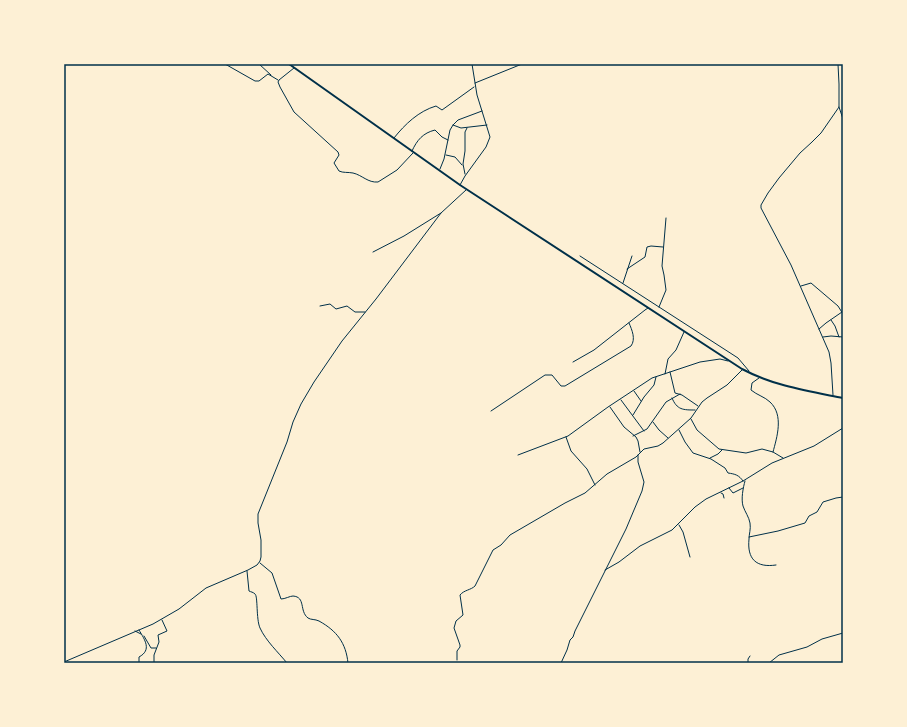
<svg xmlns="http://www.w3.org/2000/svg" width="907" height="727" viewBox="0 0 907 727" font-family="Jost,sans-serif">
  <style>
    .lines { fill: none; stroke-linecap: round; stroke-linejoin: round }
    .minor { stroke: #003049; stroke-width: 1 }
    .trunk { stroke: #003049; stroke-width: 2 }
    .neatline { fill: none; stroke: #003049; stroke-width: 1.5 }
  </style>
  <rect width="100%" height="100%" fill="#fdf0d5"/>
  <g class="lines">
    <g class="minor">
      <path d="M 225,64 L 255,81 L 259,81 L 268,74 L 278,80"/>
      <path d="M 259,64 L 271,75"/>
      <path d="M 294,68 L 279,80 L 278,82 L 280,87 L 294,112 L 338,152 L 339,155 L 334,163 L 339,171 C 343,173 348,172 353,173 C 362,175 368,183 378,182 L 397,170 L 413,153"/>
      <path d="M 475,83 L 522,64"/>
      <path d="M 839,107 L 843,119"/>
      <path d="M 453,125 L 461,128 L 487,125"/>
      <path d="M 394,138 C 405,124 419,111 436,106 L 442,110 L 474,87"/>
      <path d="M 412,151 C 417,140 423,133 435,130 L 442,137 L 448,140"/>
      <path d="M 446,155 L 455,157 L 462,165"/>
      <path d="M 440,169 L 444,159 L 450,130 L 453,125 L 458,120 L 482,111"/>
      <path d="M 465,174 L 463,164 L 465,151 L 465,132 L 467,128"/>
      <path d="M 460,185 L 465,176 L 486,147 L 490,137 L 477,95 L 472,64"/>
      <path d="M 373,252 L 404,236 L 441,213"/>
      <path d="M 580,256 L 738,358 L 749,371"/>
      <path d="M 627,269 L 645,257 L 647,247 L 651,246 L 663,247"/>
      <path d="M 623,283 L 632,256"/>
      <path d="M 801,286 L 811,283 L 838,306 L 843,314"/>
      <path d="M 320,306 L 330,304 L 336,309 L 347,306 L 355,312 L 365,312"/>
      <path d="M 659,307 L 666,290 L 664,275 L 662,266 L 666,218"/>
      <path d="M 831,320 L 835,326 L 839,337"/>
      <path d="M 819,329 L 826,323 L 842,312"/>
      <path d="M 823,337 L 831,336 L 843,337"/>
      <path d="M 573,362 L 594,350 L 645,310 L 648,308"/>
      <path d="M 670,372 L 675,393 L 682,395 L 698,406"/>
      <path d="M 665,374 L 668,359 L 676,350 L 684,332"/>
      <path d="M 759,378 L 752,383 L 751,390 C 757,395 765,397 770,402 C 784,415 777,437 773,452"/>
      <path d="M 634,391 L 641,401"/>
      <path d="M 833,395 L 831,363 L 829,352 L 791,265 L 761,208 L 761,205 L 768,193 L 779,178 L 800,153 L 812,142 L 821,133 L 839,107 L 839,84 L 838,64"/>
      <path d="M 672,398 C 677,410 683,410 695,410"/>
      <path d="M 621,400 L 644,431"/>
      <path d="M 610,407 L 624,427 L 636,437 L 638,441 L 640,452"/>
      <path d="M 491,411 L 545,375 L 552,375 L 561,386 L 565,386 L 631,346 C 636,339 632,330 629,323"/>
      <path d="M 633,415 L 644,397 L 654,385 L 656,377"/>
      <path d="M 691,419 L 697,430 L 719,449 L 746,453 L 762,449 L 773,452 L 783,458"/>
      <path d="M 653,422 L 659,430 L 668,438"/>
      <path d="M 679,430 L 685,442 L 693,453 L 711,459 L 725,468 L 728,473 C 735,474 739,475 743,481"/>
      <path d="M 633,436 L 647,429 L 666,402 L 680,394"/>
      <path d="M 566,437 L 571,451 L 587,469 L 595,485"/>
      <path d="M 518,455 L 568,436 L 608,407 L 652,378 L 700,362 L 720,359 L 728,361"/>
      <path d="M 710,458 L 718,454 L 722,450"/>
      <path d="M 745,481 C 743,488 741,499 743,506 C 745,512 749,517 750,523 C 751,529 749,534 749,539 C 747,559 756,568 776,565"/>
      <path d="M 729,488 L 733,493 L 743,488"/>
      <path d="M 721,493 L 723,494 L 724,498"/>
      <path d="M 679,525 L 683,532 L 690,557"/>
      <path d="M 749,537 L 778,531 L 805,523 L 809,516 L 817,512 L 823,502 L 836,498 L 843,497"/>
      <path d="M 260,563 L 272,573 L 281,599 C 285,599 290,596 293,596 C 306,597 299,611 308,618 C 311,620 315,619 319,621 C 337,631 346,643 348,663"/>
      <path d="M 605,570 L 619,562 L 640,546 L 672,530 L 695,507 L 706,499 L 743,481 L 772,463 L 814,446 L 843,428"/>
      <path d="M 247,571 L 249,591 C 251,592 253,592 255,594 C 258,596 256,619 260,628 C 266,641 278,652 287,663"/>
      <path d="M 135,631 L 141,634"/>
      <path d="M 144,636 L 151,648 L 156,648"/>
      <path d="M 457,660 L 457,651 L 460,647 L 460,645 L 454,628 L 456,621 L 463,615 L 460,595 C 464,590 471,590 475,586 L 493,550 L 501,545 L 510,535 L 565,503 L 585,493 L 607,474 L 636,457 L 644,449 L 658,446 L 663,443 L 691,418 L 702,402 L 707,398 L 727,385 L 742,370"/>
      <path d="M 64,662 L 153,624 L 179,609 L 206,588 L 248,570 L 257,565 L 260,561 L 261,557 L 261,540 L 258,523 L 258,514 L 287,442 L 293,422 L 301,404 L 314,382 L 342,341 L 376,299 L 441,213 L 466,190"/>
      <path d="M 139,663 L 139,657 C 152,650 145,640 139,630"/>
      <path d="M 154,663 L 154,655 L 159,642 L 158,635 L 167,631 L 162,620"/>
      <path d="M 561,663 L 567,650 L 570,640 L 573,637 L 575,631 L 626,529 L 642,491 L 644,482 L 638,462 L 638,455"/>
      <path d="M 748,663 L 748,659 L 750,656"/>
      <path d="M 769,663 L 779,655 L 807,647 L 822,639 L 843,633"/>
    </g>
    <path class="trunk" d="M 289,64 L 460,185 L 742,369 C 774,386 808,391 843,398"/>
  </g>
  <rect width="907" height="727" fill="none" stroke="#fdf0d5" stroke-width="130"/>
  <rect x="65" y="65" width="777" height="597" class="neatline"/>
</svg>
